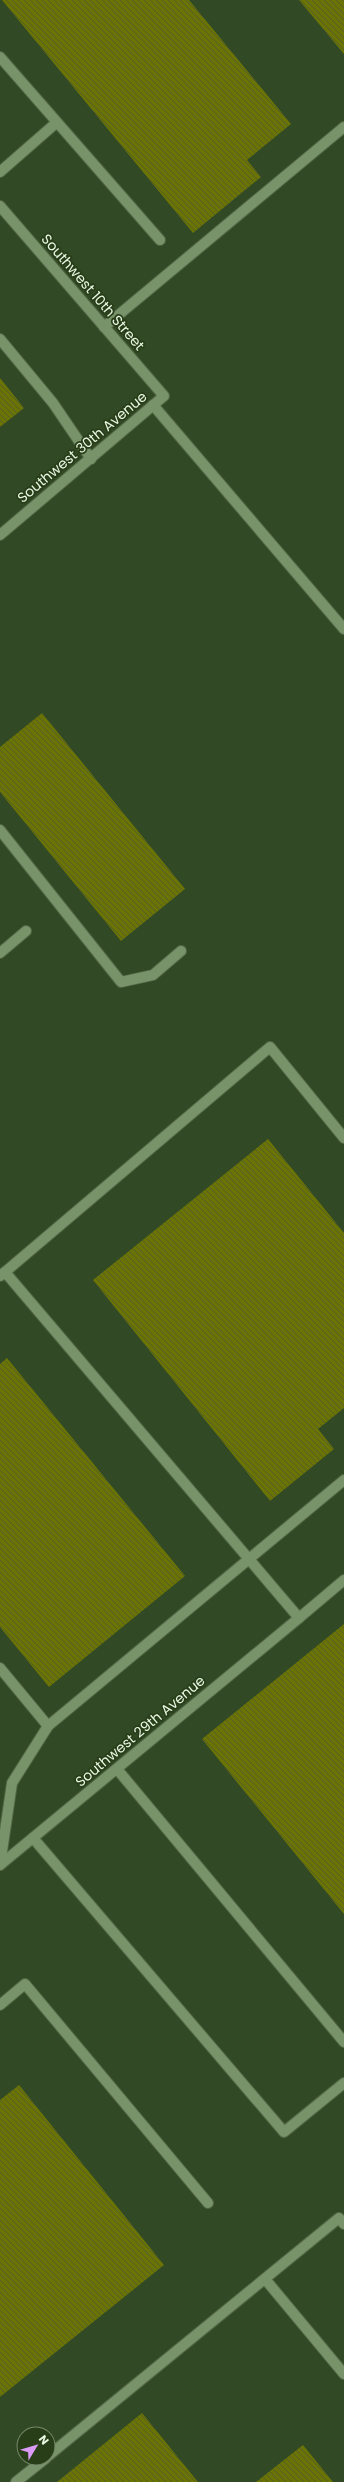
<svg xmlns="http://www.w3.org/2000/svg" width="344" height="2482" viewBox="0 0 344 2482" font-family="Poppins,sans-serif">
  <style>
    .building { fill: url(#building-back-hatch) }
    .lines { fill: none; stroke-linecap: round; stroke-linejoin: round }
    .service-casing { stroke: #536746; stroke-width: 12 }
    .minor-casing { stroke: #536746; stroke-width: 12 }
    .service { stroke: #78936a; stroke-width: 10 }
    .minor { stroke: #78936a; stroke-width: 10 }
    .labels { text-anchor: middle; stroke-width: 3.5; stroke-linejoin: round; paint-order: stroke }
    .street-label { font-size: 14px; fill: #e9f8e2; stroke: #273e19 }
  </style>
  <defs>
    <pattern id="building-back-hatch" width="6" height="6" patternUnits="userSpaceOnUse"><rect width="6" height="6" fill="#6a7404"/><path d="M-1 5l2 2M0 0l6 6M5-1l2 2" fill="none" stroke="#565d27"/></pattern>
  </defs>
  <rect width="100%" height="100%" fill="#314924"/>
  <g class="building">
    <path d="M 2,0 L 189,0 L 291,124 L 247,160 L 261,177 L 193,233 Z"/>
    <path d="M 299,0 L 344,0 L 344,54 Z"/>
    <path d="M 0,378 L 24,408 L 0,427 Z"/>
    <path d="M 42,713 L 185,889 L 121,941 L 0,792 L 0,747 Z"/>
    <path d="M 268,1139 L 344,1233 L 344,1408 L 318,1429 L 334,1449 L 270,1501 L 93,1280 Z"/>
    <path d="M 7,1358 L 185,1576 L 49,1687 L 0,1627 L 0,1364 Z"/>
    <path d="M 344,1624 L 344,1914 L 202,1739 Z"/>
    <path d="M 19,2085 L 164,2265 L 0,2397 L 0,2100 Z"/>
    <path d="M 142,2413 L 198,2482 L 57,2482 Z"/>
    <path d="M 303,2445 L 333,2482 L 256,2482 Z"/>
  </g>
  <g class="lines">
    <defs>
      <g id="service">
        <path d="M 0,57 L 160,240"/>
        <path d="M 0,172 L 56,123"/>
        <path d="M 104,327 L 344,127"/>
        <path d="M 0,339 L 53,403 L 91,459"/>
        <path d="M 153,405 L 344,629"/>
        <path d="M 0,830 L 121,982 L 153,975 L 181,951"/>
        <path d="M 0,953 L 26,931"/>
        <path d="M 5,1272 L 270,1047 L 344,1138"/>
        <path d="M 0,1276 L 5,1272 L 299,1618 L 344,1580"/>
        <path d="M 0,1668 L 48,1726 L 344,1480"/>
        <path d="M 117,1769 L 344,2042"/>
        <path d="M 33,1838 L 284,2132 L 344,2083"/>
        <path d="M 0,1865 L 12,1783 L 48,1726"/>
        <path d="M 0,2005 L 25,1984 L 208,2203"/>
        <path d="M 265,2279 L 344,2374"/>
        <path d="M 48,2456 L 339,2218 L 344,2224"/>
        <path d="M 16,2482 L 46,2458"/>
      </g>
      <g id="minor">
        <path d="M 0,206 L 164,396 L 0,535"/>
        <path d="M 0,1865 L 299,1618"/>
      </g>
    </defs>
    <use href="#service" class="service-casing"/>
    <use href="#minor" class="minor-casing"/>
    <use href="#service" class="service"/>
    <use href="#minor" class="minor"/>
  </g>
  <g class="labels">
    <g class="street-label">
      <text transform="translate(93 292) rotate(49)" y="5">Southwest 10th Street</text>
      <text transform="translate(82 447) rotate(-40)" y="5">Southwest 30th Avenue</text>
      <text transform="translate(140 1731) rotate(-40)" y="5">Southwest 29th Avenue</text>
    </g>
  </g>
  <g transform="translate(36 2446) rotate(52)"><circle r="19" fill="#273e19" stroke="#758869"/>
  <path d="M0-3L7 15L0 10L-7 15Z" fill="#da9af6"/>
  <text y="-6" font-size="11" font-weight="bold" text-anchor="middle" fill="#e9f8e2">N</text>
  </g>
</svg>
